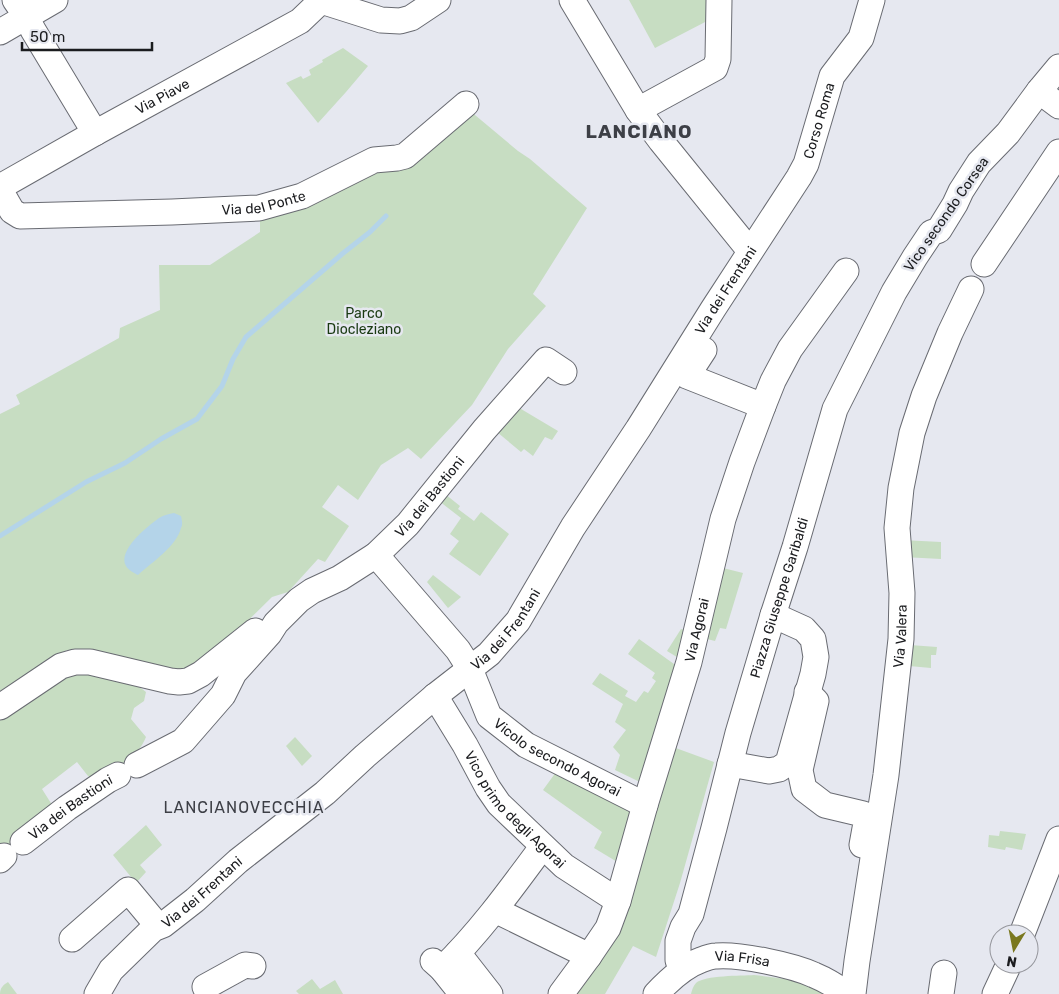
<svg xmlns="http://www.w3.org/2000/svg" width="1059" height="994" viewBox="0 0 1059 994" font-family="Rubik,sans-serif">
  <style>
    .green { fill: #c7ddc2 }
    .water { fill: #b4d4e9 }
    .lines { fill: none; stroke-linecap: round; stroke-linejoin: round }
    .stream { stroke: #b4d4e9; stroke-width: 5 }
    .minor-casing { stroke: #696b72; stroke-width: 27 }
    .minor { stroke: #fff; stroke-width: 25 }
    .labels { text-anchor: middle; stroke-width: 5; stroke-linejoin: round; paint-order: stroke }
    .street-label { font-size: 14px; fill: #1b1c1f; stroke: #e6e8f0 }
    .park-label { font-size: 14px; fill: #1a3a12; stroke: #e6e8f0 }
    .quarter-label { font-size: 16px; letter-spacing: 1px; fill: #3d3f46; stroke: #e6e8f0 }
    .district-label { font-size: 19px; font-weight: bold; letter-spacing: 1px; fill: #3d3f46; stroke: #e6e8f0 }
  </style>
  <rect width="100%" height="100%" fill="#e6e8f0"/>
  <g class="green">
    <path d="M 629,0 L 710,0 L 709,20 L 655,48 Z"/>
    <path d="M 343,48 L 368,66 L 346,92 L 318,123 L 286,83 L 301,76 L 303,79 L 311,75 L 309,70 L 323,62 L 322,60 Z"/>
    <path d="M 469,110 L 518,151 L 530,159 L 587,208 L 533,294 L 546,306 L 508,349 L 472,405 L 421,459 L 408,448 L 381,465 L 358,500 L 338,485 L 322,507 L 349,526 L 325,562 L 318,559 L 288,592 L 272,597 L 211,657 L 189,671 L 171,674 L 91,650 L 67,650 L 0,691 L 0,414 L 20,404 L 16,395 L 119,338 L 120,328 L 160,310 L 159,265 L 210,265 L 260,232 L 260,215 Z"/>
    <path d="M 516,406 L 558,431 L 552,440 L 545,437 L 533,456 L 524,449 L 521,452 L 497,432 Z"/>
    <path d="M 445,494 L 460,506 L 458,509 L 474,521 L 481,512 L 509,534 L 480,576 L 449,554 L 459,541 L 450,534 L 461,518 L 439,501 Z"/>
    <path d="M 902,540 L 941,542 L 941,559 L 903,557 Z"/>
    <path d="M 715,566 L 743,573 L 726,629 L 720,628 L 715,641 L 699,637 Z"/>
    <path d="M 433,575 L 461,597 L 448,608 L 427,582 Z"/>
    <path d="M 681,629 L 693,632 L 685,662 L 667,651 Z"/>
    <path d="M 639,639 L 681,669 L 642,783 L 615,770 L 620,755 L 613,747 L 626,730 L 615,722 L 623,704 L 592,684 L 600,673 L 628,691 L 625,696 L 636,702 L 644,691 L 648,693 L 656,681 L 652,678 L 655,673 L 628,654 Z"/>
    <path d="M 910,645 L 937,647 L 936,655 L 931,655 L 931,668 L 909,666 Z"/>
    <path d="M 79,674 C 102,677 128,676 146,692 L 144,701 L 134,708 L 131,719 L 146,737 C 137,759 116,769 97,781 L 88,776 L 77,762 L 42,789 L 54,808 L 0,852 L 0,718 L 57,680 Z"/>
    <path d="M 295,737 L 312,756 L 302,766 L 286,746 Z"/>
    <path d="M 673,747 L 714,762 L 680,883 L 656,957 L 633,946 L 605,994 L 569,994 Z"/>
    <path d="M 559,768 L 640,807 L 619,863 L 594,848 L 602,832 L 543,790 Z"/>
    <path d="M 146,825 L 162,845 L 140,865 L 146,872 L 136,883 L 113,855 Z"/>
    <path d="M 1000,831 L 1026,834 L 1022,850 L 1006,847 L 1005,850 L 988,847 L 989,835 L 999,836 Z"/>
    <path d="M 754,975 C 777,978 804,979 823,994 L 691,994 C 692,990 693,986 696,983 C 705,975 741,976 754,975 Z"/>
    <path d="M 312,979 L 320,989 L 335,980 L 343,994 L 299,994 L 296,991 Z"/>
    <path d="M 8,982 L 17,994 L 0,994 C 0,988 3,985 8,982 Z"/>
  </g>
  <path class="water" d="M 174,513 L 181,516 C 182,520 183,525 181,528 C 176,547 152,562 138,575 C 134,573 128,570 126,566 C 117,550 148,526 159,518 C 164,515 169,514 174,513 Z"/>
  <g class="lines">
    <path class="stream" d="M 0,536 L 86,482 L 125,463 L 161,439 L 197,419 L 222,386 L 233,359 L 246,337 L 342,254 L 370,232 L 386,216"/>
    <defs>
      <g id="minor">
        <path d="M 15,0 L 26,16 L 33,30 L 95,133"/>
        <path d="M 318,0 L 381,20 L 400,21 L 411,18 L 438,0"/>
        <path d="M 572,0 L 638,110 L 661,141 L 750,251"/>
        <path d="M 0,32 L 55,0"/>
        <path d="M 1039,91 L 1059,106"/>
        <path d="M 638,110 L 715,68 L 718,59 L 719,0"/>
        <path id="s1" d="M 0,187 L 95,133 L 300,21 L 321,1"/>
        <path id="s2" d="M 0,190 L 12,211 L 20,216 L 172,212 L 259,208 L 302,196 L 374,160 L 397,158 L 405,156 L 466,104"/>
        <path d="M 984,264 L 1059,152"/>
        <path d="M 704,350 L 687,376 L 763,406"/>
        <path id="s3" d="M 376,555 L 458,650 L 470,669 L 489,716 L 526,745 L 645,805"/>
        <path d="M 807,692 L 816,701 L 800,770 L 804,789 L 825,805 L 863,814 L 866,823 L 862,845"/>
        <path id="s4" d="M 435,696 L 465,745 L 488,788 L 499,804 L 564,866 L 618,901"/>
        <path d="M 0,707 L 61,666 L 75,662 L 90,662 L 170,681 L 179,682 L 188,681 L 201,674 L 255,631"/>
        <path d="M 730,764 L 769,771 L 779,769 L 788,763 L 813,674 L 816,657 L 813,639 L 804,629 L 773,615"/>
        <path id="s5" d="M 137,765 L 183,741 L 223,695 L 234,673 L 269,634 L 276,623 L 299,600 L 312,591 L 340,578 L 376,555 L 408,524 L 484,430 L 546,360 L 564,372"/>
        <path id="s6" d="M 23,842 L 67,808 L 108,780 L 118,775"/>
        <path d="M 0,860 L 4,856"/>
        <path d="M 495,910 L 589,956"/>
        <path d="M 1022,934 L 1059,839"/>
        <path d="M 72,939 L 128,890 L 158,926"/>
        <path d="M 458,953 L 490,994"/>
        <path d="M 433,961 L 442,969 L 462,994"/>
        <path d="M 442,969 C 480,932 511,889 542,847"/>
        <path id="s7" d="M 681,970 L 678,960 L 678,941 L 683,927 L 691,914 L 714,828 L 738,733 L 773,615 L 795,547 L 835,409 L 894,292 L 915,257 L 931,233 L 939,230 L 955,204 L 961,191 L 979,163 L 1008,133 L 1039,91 L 1059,67"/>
        <path d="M 205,987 L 245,965 L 253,966"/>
        <path id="s8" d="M 97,994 L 111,970 L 153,929 L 163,925 L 195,900 L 238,861 L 325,793 L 365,756 L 435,696 L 489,654 L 518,621 L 573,527 L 638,429 L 713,309 L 799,177 L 806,164 L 832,76 L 861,38 L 872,0"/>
        <path id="s9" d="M 561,994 L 589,956 L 608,928 L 618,901 L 645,805 L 689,662 L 723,519 L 742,462 L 763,406 L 773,381 L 790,349 L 846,271"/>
        <path id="s10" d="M 656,994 C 669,980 684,966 701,960 C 706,958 712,956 716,956 C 740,954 792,965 814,975 C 826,980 836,986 847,994"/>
        <path id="s11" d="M 853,994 L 857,961 L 886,775 L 901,639 L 902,593 L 897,528 L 901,488 L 912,433 L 924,396 L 950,333 L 971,289"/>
        <path d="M 941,994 L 944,973"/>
        <path d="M 995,994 L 1009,964"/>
      </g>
    </defs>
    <use href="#minor" class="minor-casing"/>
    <use href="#minor" class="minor"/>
  </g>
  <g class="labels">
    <g class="street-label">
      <text dy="5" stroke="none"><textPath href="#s1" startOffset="186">Via Piave</textPath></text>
      <text dy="5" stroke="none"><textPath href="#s8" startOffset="1151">Corso Roma</textPath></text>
      <text dy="5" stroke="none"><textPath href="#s2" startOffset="278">Via del Ponte</textPath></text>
      <text transform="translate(946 214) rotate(-55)" y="5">Vico secondo Corsea</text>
      <text dy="5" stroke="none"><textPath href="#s8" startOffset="956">Via dei Frentani</textPath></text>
      <text dy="5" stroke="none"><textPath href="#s5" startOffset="404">Via dei Bastioni</textPath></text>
      <text dy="5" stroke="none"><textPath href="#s7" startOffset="388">Piazza Giuseppe Garibaldi</textPath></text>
      <text dy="5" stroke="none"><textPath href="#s8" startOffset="551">Via dei Frentani</textPath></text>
      <text dy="5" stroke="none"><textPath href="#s9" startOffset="392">Via Agorai</textPath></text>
      <text dy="5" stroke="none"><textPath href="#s11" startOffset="361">Via Valera</textPath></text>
      <text dy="5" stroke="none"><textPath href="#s3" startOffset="279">Vicolo secondo Agorai</textPath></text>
      <text dy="5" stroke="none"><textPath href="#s6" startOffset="59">Via dei Bastioni</textPath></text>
      <text dy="5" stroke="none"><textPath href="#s4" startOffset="140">Vico primo degli Agorai</textPath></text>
      <text dy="5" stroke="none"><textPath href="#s8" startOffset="148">Via dei Frentani</textPath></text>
      <text dy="5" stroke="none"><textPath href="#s10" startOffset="99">Via Frisa</textPath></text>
    </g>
    <g class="park-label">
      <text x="364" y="318">Parco<tspan x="364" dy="16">Diocleziano</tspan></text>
    </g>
    <g class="quarter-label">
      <text x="244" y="813">LANCIANOVECCHIA</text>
    </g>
    <g class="district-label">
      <text x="639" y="138">LANCIANO</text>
    </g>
  </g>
  <g transform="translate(1014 949) rotate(190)"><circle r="24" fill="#e6e8f0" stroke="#95969c"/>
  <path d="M0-4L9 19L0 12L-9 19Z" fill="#7a781f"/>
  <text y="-8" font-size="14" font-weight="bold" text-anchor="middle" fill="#1b1c1f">N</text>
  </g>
  <path d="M22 42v8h130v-8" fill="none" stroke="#1b1c1f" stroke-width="2.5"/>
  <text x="30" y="42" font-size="15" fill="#1b1c1f" stroke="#e6e8f0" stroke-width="4" paint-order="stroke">50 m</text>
</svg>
